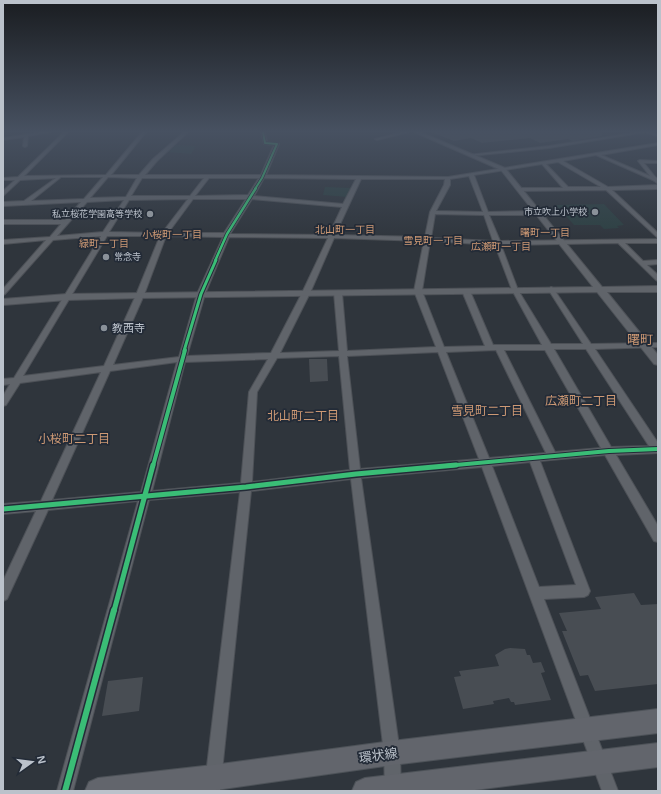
<svg xmlns="http://www.w3.org/2000/svg" width="661" height="794" viewBox="0 0 661 794" font-family="Arial,'Noto Sans JP',sans-serif">
  <style>
    .green { fill: #2d4042 }
    .building { fill: #484d53 }
    .lines { fill: none; stroke-linecap: round; stroke-linejoin: round }
    .minor-casing { stroke: #4d5157; stroke-width: 2 }
    .tertiary-casing { stroke: #4d5157; stroke-width: 2 }
    .primary-casing { stroke: #4d5258; stroke-width: 2 }
    .minor { fill: #60646a; fill-rule: evenodd }
    .tertiary { fill: #60646a; fill-rule: evenodd }
    .primary { fill: #62656c; fill-rule: evenodd }
    .cycleway-far5-casing { stroke: #232b37; stroke-width: 3.5 }
    .cycleway-far4-casing { stroke: #232b37; stroke-width: 4 }
    .cycleway-far3-casing { stroke: #232b37; stroke-width: 5 }
    .cycleway-far2-casing { stroke: #232b37; stroke-width: 6 }
    .cycleway-far1-casing { stroke: #232b37; stroke-width: 8 }
    .cycleway-casing { stroke: #232b37; stroke-width: 9 }
    .cycleway-far5 { stroke: #3abd76; stroke-width: 2 }
    .cycleway-far4 { stroke: #3abd76; stroke-width: 2.5 }
    .cycleway-far3 { stroke: #3abd76; stroke-width: 3 }
    .cycleway-far2 { stroke: #3abd76; stroke-width: 4 }
    .cycleway-far1 { stroke: #3abd76; stroke-width: 5 }
    .cycleway { stroke: #3abd76; stroke-width: 6 }
    .poi-dot { fill: #8a9199; stroke: #232b37; stroke-width: 1.5 }
    .labels { text-anchor: middle; stroke-width: 3.5; stroke-linejoin: round; paint-order: stroke }
    .far-poi-label { font-size: 9px; fill: #bbc2cb; stroke: #232b37; text-anchor: end }
    .far-neighbourhood-label { font-size: 10px; fill: #cd9974; stroke: #232b37 }
    .poi-label { font-size: 11px; fill: #bbc2cb; stroke: #232b37; text-anchor: start }
    .neighbourhood-label { font-size: 12px; fill: #cd9974; stroke: #232b37 }
    .quarter-label { font-size: 13px; fill: #cd9974; stroke: #232b37 }
    .near-street-label { font-size: 13px; fill: #bbc2cb; stroke: #232b37 }
  </style>
  <rect width="100%" height="100%" fill="#2f353c"/>
  <g class="green">
    <path d="M 176,145 L 196,146 L 191,154 L 168,152 Z"/>
    <path d="M 325,187 L 351,188 L 347,197 L 323,195 Z"/>
    <path d="M 604,204 L 624,225 L 617,226 L 619,228 L 604,229 L 600,225 L 574,225 L 556,205 Z"/>
  </g>
  <g class="building">
    <path d="M 431,132 L 602,132 L 602,136 L 573,141 L 568,139 L 540,143 L 530,138 L 482,143 L 471,138 L 454,141 Z"/>
    <path d="M 309,359 L 327,359 L 328,381 L 310,382 Z"/>
    <path d="M 634,593 L 641,605 L 658,604 L 658,684 L 595,691 L 588,675 L 580,676 L 562,631 L 567,631 L 559,613 L 601,609 L 595,597 Z"/>
    <path d="M 510,648 L 525,649 L 527,655 L 530,655 L 533,663 L 541,662 L 545,672 L 541,673 L 551,700 L 515,705 L 514,702 L 511,702 L 509,698 L 493,701 L 494,704 L 463,709 L 454,677 L 461,676 L 459,671 L 499,666 L 495,655 L 505,649 Z"/>
    <path d="M 143,677 L 139,711 L 102,716 L 108,681 Z"/>
  </g>
  <g class="lines">
    <defs>
      <g id="minor">
        <path d="M 41,132 L 50,132 L 28,136 L 27,146 L 25,147 L 23,146 L 24,137 L 3,140 L 3,138 Z"/>
        <path d="M 64,132 L 68,132 L 24,176 L 106,175 L 142,132 L 146,132 L 111,175 L 139,175 L 153,159 L 184,132 L 188,132 L 157,161 L 145,175 L 261,175 L 274,145 L 264,144 L 261,132 L 265,132 L 267,142 L 279,144 L 266,175 L 448,177 L 658,143 L 658,145 L 601,155 L 650,176 L 638,161 L 640,160 L 658,161 L 658,163 L 644,163 L 656,178 L 657,180 L 655,181 L 596,155 L 563,161 L 608,187 L 658,185 L 658,189 L 612,190 L 658,233 L 658,238 L 606,190 L 518,191 L 517,190 L 520,188 L 563,188 L 542,164 L 474,175 L 488,212 L 539,211 L 542,213 L 539,215 L 489,215 L 500,241 L 658,239 L 658,243 L 625,243 L 643,261 L 658,260 L 658,264 L 647,265 L 658,275 L 658,281 L 656,280 L 618,243 L 501,245 L 518,290 L 551,344 L 583,344 L 548,289 L 551,287 L 553,288 L 591,344 L 658,343 L 658,347 L 595,349 L 658,443 L 658,453 L 616,455 L 658,526 L 658,542 L 654,541 L 605,455 L 540,461 L 590,591 L 588,595 L 584,597 L 544,599 L 618,791 L 602,791 L 482,467 L 361,478 L 400,753 L 401,791 L 385,791 L 384,753 L 351,479 L 251,491 L 220,791 L 204,791 L 240,492 L 149,500 L 73,791 L 57,791 L 138,501 L 48,510 L 7,599 L 3,601 L 3,581 L 36,511 L 3,514 L 3,504 L 41,501 L 101,372 L 20,383 L 6,405 L 3,406 L 3,396 L 10,384 L 3,385 L 3,379 L 14,378 L 101,236 L 53,240 L 5,294 L 3,295 L 3,289 L 46,240 L 3,244 L 3,240 L 50,237 L 61,224 L 3,224 L 3,220 L 65,220 L 81,202 L 3,206 L 3,202 L 24,201 L 56,178 L 20,180 L 3,196 L 3,191 L 15,180 L 3,180 L 3,178 L 18,177 ZM 558,162 L 601,187 L 568,187 L 546,164 ZM 469,176 L 483,212 L 436,211 L 450,185 L 450,179 ZM 61,177 L 103,177 L 84,199 L 31,201 ZM 108,177 L 137,178 L 126,197 L 90,198 ZM 142,178 L 204,178 L 190,196 L 131,196 ZM 209,178 L 259,178 L 248,195 L 195,196 ZM 264,178 L 356,179 L 343,204 L 254,196 ZM 361,179 L 445,179 L 444,185 L 430,212 L 425,237 L 335,235 ZM 188,199 L 162,233 L 109,232 L 129,200 ZM 193,199 L 246,199 L 224,233 L 168,233 ZM 252,199 L 342,207 L 329,235 L 230,234 ZM 124,200 L 103,232 L 57,236 L 87,202 ZM 435,214 L 484,215 L 493,241 L 431,238 ZM 107,236 L 160,236 L 136,295 L 104,366 L 23,376 ZM 166,236 L 223,237 L 197,294 L 179,357 L 113,365 L 144,295 ZM 229,237 L 328,238 L 302,293 L 271,353 L 187,356 L 205,294 ZM 334,238 L 424,241 L 414,291 L 436,347 L 347,351 L 342,293 L 338,291 L 334,293 L 339,351 L 280,353 L 310,293 ZM 430,241 L 495,245 L 512,290 L 542,345 L 493,345 L 470,291 L 466,289 L 462,291 L 485,346 L 444,347 L 422,291 ZM 554,349 L 586,349 L 649,446 L 611,447 ZM 496,350 L 546,453 L 489,458 L 446,352 ZM 504,350 L 545,350 L 601,448 L 555,452 ZM 438,352 L 479,459 L 360,469 L 347,356 ZM 339,356 L 350,470 L 252,482 L 257,392 L 277,358 ZM 268,359 L 249,392 L 241,483 L 152,491 L 185,362 ZM 177,362 L 141,492 L 52,500 L 110,371 ZM 530,462 L 576,585 L 539,587 L 492,466 Z"/>
        <path d="M 403,132 L 409,132 L 377,140 L 375,139 Z"/>
        <path d="M 638,132 L 646,132 L 549,148 L 470,156 L 468,155 L 549,146 Z"/>
        <path d="M 647,132 L 658,134 L 658,136 L 648,133 Z"/>
      </g>
      <g id="tertiary">
        <path d="M 414,132 L 420,132 L 505,168 L 602,287 L 658,286 L 658,292 L 607,292 L 658,355 L 658,365 L 654,364 L 597,292 L 140,298 L 67,300 L 3,305 L 3,299 L 67,294 L 593,287 L 501,170 Z"/>
        <path d="M 654,176 L 658,179 L 658,184 L 651,178 Z"/>
      </g>
      <g id="primary">
        <path d="M 658,709 L 658,733 L 392,765 L 209,791 L 85,791 L 89,782 L 98,778 L 213,765 L 392,741 Z"/>
        <path d="M 658,743 L 658,767 L 467,791 L 352,791 L 356,782 L 365,778 Z"/>
      </g>
    </defs>
    <use href="#minor" class="minor-casing"/>
    <use href="#tertiary" class="tertiary-casing"/>
    <use href="#primary" class="primary-casing"/>
    <use href="#minor" class="minor"/>
    <use href="#tertiary" class="tertiary"/>
    <use href="#primary" class="primary"/>
    <defs>
      <path id="cycleway-far5" d="M 255,189 L 262,178 L 277,144 L 265,143 L 263,132"/>
      <path id="cycleway-far4" d="M 215,261 L 227,234 L 256,188"/>
      <path id="cycleway-far3" d="M 184,351 L 201,294 L 216,260"/>
      <g id="cycleway-far2">
        <path d="M 153,466 L 185,350"/>
        <path d="M 445,466 L 609,451 L 658,449"/>
      </g>
      <g id="cycleway-far1">
        <path d="M 3,509 L 246,487 L 356,474 L 456,465"/>
        <path d="M 114,611 L 153,465"/>
      </g>
      <path id="cycleway" d="M 65,791 L 114,610"/>
    </defs>
    <use href="#cycleway-far5" class="cycleway-far5-casing"/>
    <use href="#cycleway-far4" class="cycleway-far4-casing"/>
    <use href="#cycleway-far3" class="cycleway-far3-casing"/>
    <use href="#cycleway-far2" class="cycleway-far2-casing"/>
    <use href="#cycleway-far1" class="cycleway-far1-casing"/>
    <use href="#cycleway" class="cycleway-casing"/>
    <use href="#cycleway-far5" class="cycleway-far5"/>
    <use href="#cycleway-far4" class="cycleway-far4"/>
    <use href="#cycleway-far3" class="cycleway-far3"/>
    <use href="#cycleway-far2" class="cycleway-far2"/>
    <use href="#cycleway-far1" class="cycleway-far1"/>
    <use href="#cycleway" class="cycleway"/>
  </g>
  <linearGradient id="sky" x2="0" y2="1"><stop stop-color="#1a1d21"/><stop offset="0.54" stop-color="#475161"/><stop offset="1" stop-color="#475161" stop-opacity="0"/></linearGradient>
  <rect width="661" height="243" fill="url(#sky)"/>
  <g class="poi-dot">
    <circle cx="595" cy="212" r="4"/>
    <circle cx="150" cy="214" r="4"/>
    <circle cx="106" cy="257" r="4"/>
    <circle cx="104" cy="328" r="4"/>
  </g>
  <g class="labels">
    <g class="far-poi-label">
      <text x="587" y="215">市立吹上小学校</text>
      <text x="142" y="217">私立桜花学園高等学校</text>
      <text x="114" y="260" text-anchor="start">常念寺</text>
    </g>
    <g class="far-neighbourhood-label">
      <text x="345" y="233">北山町一丁目</text>
      <text x="545" y="236">曙町一丁目</text>
      <text x="172" y="238">小桜町一丁目</text>
      <text x="433" y="244">雪見町一丁目</text>
      <text x="104" y="247">緑町一丁目</text>
      <text x="501" y="250">広瀬町一丁目</text>
    </g>
    <g class="poi-label">
      <text x="112" y="332">教西寺</text>
    </g>
    <g class="neighbourhood-label">
      <text x="581" y="405">広瀬町二丁目</text>
      <text x="487" y="415">雪見町二丁目</text>
      <text x="303" y="420">北山町二丁目</text>
      <text x="74" y="443">小桜町二丁目</text>
    </g>
    <g class="quarter-label">
      <text x="640" y="344">曙町</text>
    </g>
    <g class="near-street-label">
      <text transform="translate(378 755) rotate(-8)" y="5">環状線</text>
    </g>
  </g>
  <rect width="661" height="794" fill="none" stroke="#bbc2cb" stroke-width="8"/>
  <g transform="translate(32 762) rotate(76)" stroke="#232b37" stroke-width="3" paint-order="stroke">
  <path d="M0-3L7 15L0 10L-7 15Z" fill="#bbc2cb"/>
  <text y="-6" font-size="11" font-weight="bold" text-anchor="middle" fill="#bbc2cb">N</text>
  </g>
</svg>
